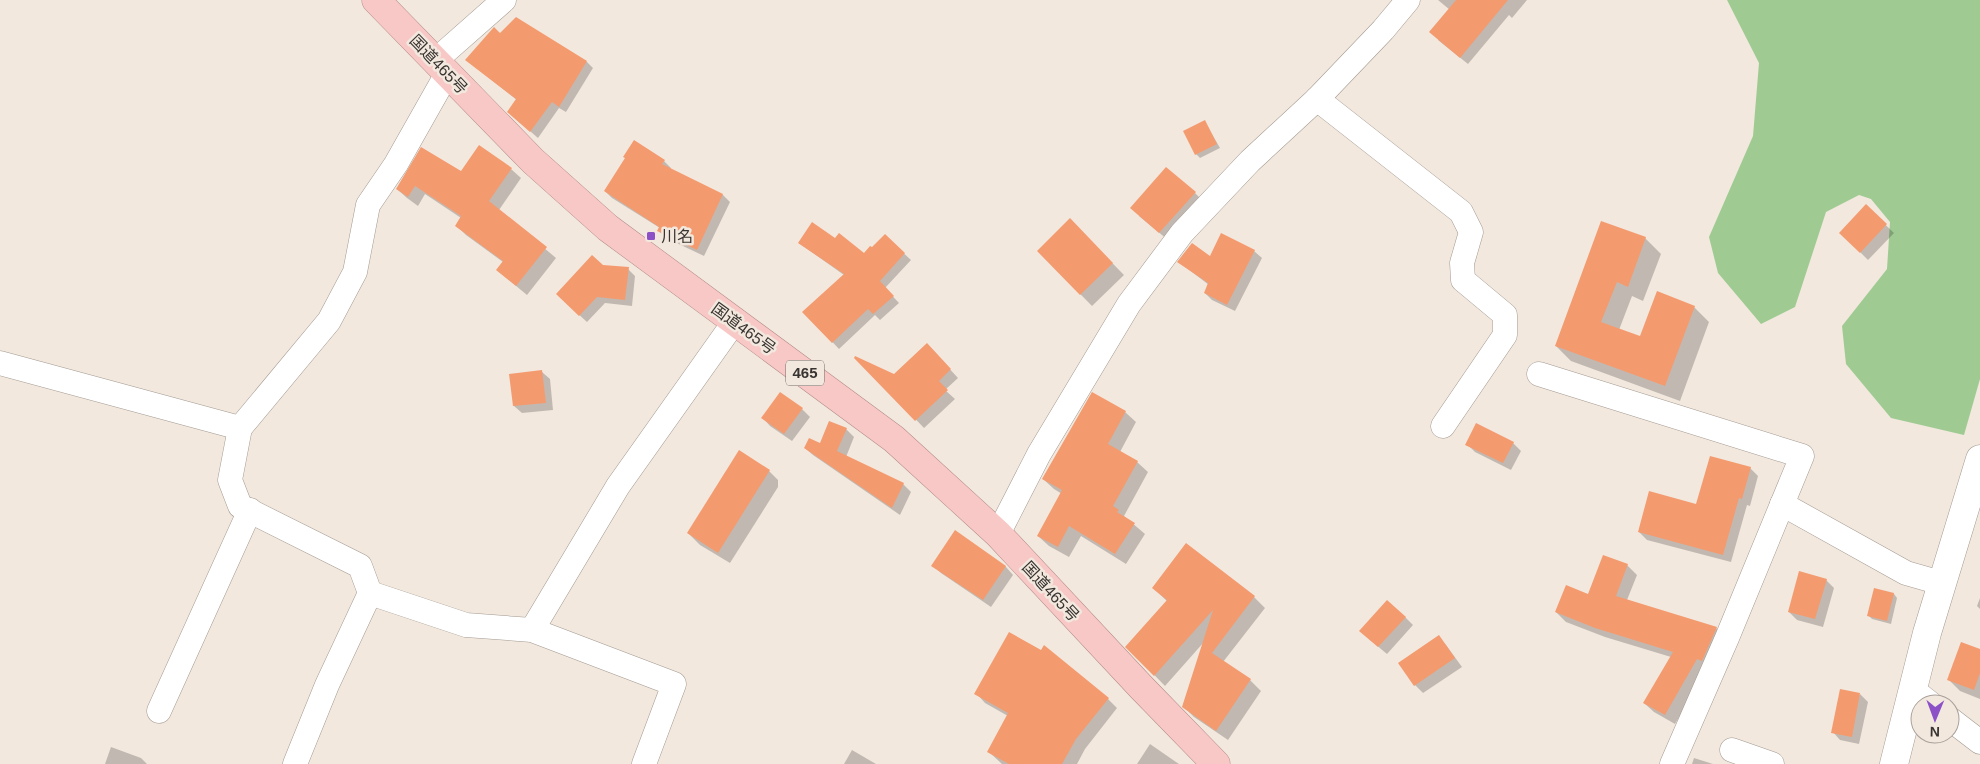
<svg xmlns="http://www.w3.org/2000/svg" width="1980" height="764" viewBox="0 0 1980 764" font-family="Arial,'Noto Sans JP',sans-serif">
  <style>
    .green { fill: #9fcb93 }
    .shadow { fill: #0003 }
    .building { fill: #f49a6f }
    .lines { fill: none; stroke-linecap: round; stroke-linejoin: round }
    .minor-casing { stroke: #a39a91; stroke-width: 25 }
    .tertiary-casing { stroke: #a39a91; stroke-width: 29 }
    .trunk-casing { stroke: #b48c88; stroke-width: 29 }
    .minor { stroke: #fff; stroke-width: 24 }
    .tertiary { stroke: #fff; stroke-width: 28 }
    .trunk { stroke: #f8c8c6; stroke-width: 28 }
    .poi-dot { fill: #8d51c7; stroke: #f2e8de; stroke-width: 2 }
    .labels { text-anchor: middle; stroke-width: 5; stroke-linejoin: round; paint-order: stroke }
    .shield { fill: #f2e8de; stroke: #706a65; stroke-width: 1 }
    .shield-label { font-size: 15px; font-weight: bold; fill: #383431 }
    .street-label { font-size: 16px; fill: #383431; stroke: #f2e8de }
    .poi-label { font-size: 16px; fill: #383431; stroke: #f2e8de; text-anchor: start }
  </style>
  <rect width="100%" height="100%" fill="#f2e8de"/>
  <path class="green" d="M 1727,0 L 1980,0 L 1980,379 L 1964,435 L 1891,418 L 1846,364 L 1842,326 L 1887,269 L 1890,222 L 1871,199 L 1859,195 L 1826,212 L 1795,307 L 1761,324 L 1718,273 L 1709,237 L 1753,136 L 1759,63 Z"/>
  <g class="shadow">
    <path d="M 1438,0 L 1527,0 L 1512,18 L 1509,15 L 1468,64 L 1438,40 L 1450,10 Z"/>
    <path d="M 500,34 L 587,62 L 593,68 L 566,112 L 559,108 L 538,138 L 516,119 L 517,100 L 474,66 Z"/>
    <path d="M 1205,122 L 1220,148 L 1200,158 L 1196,154 Z"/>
    <path d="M 664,161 L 671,168 L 670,170 L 723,195 L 730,202 L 704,256 L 666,238 L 659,231 L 660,228 L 612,198 L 605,191 Z"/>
    <path d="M 511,169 L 521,178 L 499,210 L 556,258 L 527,295 L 497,270 L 503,262 L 466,235 L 457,226 L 461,218 L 425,194 L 418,206 L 407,198 L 397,189 L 461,173 Z"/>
    <path d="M 1195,193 L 1203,201 L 1168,240 L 1139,216 Z"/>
    <path d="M 1866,206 L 1894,233 L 1868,260 L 1841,233 Z"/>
    <path d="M 1070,220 L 1124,275 L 1092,306 L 1038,251 Z"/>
    <path d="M 885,236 L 911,260 L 885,288 L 899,303 L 880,320 L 875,315 L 839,349 L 804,312 L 844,275 L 799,243 L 835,239 L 864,254 L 872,249 Z"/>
    <path d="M 1645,238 L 1661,254 L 1643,301 L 1632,296 L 1619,330 L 1641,338 L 1694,307 L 1709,322 L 1680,401 L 1571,361 L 1556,346 Z"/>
    <path d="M 1254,251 L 1262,258 L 1235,311 L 1212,300 L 1205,293 L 1209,285 L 1179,262 Z"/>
    <path d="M 602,266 L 628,269 L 635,276 L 632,306 L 605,303 L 587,322 L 564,301 Z"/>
    <path d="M 934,352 L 958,378 L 945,390 L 955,399 L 924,428 L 856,357 L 894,376 Z"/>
    <path d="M 542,372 L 550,379 L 553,410 L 522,413 L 514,406 Z"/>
    <path d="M 802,409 L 810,417 L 792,441 L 770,426 L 763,418 Z"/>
    <path d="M 1125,412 L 1136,422 L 1120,452 L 1137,462 L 1148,472 L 1124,516 L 1145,534 L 1126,564 L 1081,536 L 1069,557 L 1049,546 L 1038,536 L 1062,494 L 1054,489 L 1043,479 Z"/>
    <path d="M 846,429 L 854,437 L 846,457 L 903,484 L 911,492 L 900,515 L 813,455 L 805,448 L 820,444 Z"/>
    <path d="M 1513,443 L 1521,451 L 1511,470 L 1475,452 L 1467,444 Z"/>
    <path d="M 766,468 L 778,480 L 778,487 L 730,563 L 700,545 L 688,533 Z"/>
    <path d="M 1750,468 L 1758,476 L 1750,506 L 1747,505 L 1731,562 L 1647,540 L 1639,532 L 1697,505 Z"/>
    <path d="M 956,532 L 1006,567 L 1013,575 L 991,607 L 941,573 L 933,565 Z"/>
    <path d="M 1187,545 L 1254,597 L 1265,608 L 1223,662 L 1250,680 L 1261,691 L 1228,740 L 1194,717 L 1183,706 L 1204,642 L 1165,686 L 1127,647 L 1168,602 L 1153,588 Z"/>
    <path d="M 1627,565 L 1637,575 L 1627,600 L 1716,628 L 1726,638 L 1675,724 L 1654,712 L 1644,703 L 1671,657 L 1605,637 L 1566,622 L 1556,612 L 1589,595 Z"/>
    <path d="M 1826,580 L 1834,588 L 1823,627 L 1797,620 L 1789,612 Z"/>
    <path d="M 1875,590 L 1894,594 L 1897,598 L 1891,624 L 1872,619 L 1868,615 Z"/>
    <path d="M 1980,598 L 1980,609 L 1977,606 Z"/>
    <path d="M 1405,617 L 1413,625 L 1387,654 L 1369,639 Z"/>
    <path d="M 1438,637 L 1446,645 L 1462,667 L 1423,693 L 1415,685 L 1400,663 Z"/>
    <path d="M 1980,650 L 1980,699 L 1960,691 L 1949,680 Z"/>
    <path d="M 976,693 L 1108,699 L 1117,708 L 1085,749 L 1077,764 L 1002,764 L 989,752 L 1008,716 L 985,703 Z"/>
    <path d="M 1860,694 L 1868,702 L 1859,744 L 1840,740 L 1833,732 Z"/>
    <path d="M 1150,744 L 1176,762 L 1179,764 L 1137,764 Z"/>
    <path d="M 111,747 L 141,758 L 147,764 L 105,764 Z"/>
    <path d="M 852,750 L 876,764 L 844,764 Z"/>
    <path d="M 1694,758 L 1713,764 L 1692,764 Z"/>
  </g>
  <g class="building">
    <path d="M 1456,0 L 1508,0 L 1460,58 L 1429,32 Z"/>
    <path d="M 516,17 L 587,61 L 559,107 L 552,102 L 530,132 L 507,112 L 516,99 L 465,60 L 494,27 L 500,33 Z"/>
    <path d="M 1205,120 L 1217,144 L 1195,155 L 1183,131 Z"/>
    <path d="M 634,140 L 665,160 L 662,164 L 723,194 L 697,250 L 657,231 L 659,227 L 604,191 L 625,158 L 623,157 Z"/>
    <path d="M 479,145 L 512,168 L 489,201 L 547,247 L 516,286 L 496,270 L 503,261 L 455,226 L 461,216 L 415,186 L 408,197 L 396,189 L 421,147 L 461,171 Z"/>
    <path d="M 1166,167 L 1196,192 L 1159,233 L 1130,208 Z"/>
    <path d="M 1866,204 L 1887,224 L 1860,253 L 1839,233 Z"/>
    <path d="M 1070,218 L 1113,263 L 1080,295 L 1037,251 Z"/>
    <path d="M 1601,221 L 1646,237 L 1628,287 L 1617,282 L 1601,322 L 1640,336 L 1657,291 L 1695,306 L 1665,386 L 1555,346 Z"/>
    <path d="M 812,222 L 835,238 L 839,233 L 864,253 L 870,246 L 872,247 L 885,234 L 905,253 L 880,281 L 894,296 L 873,314 L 868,309 L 832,343 L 802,312 L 844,274 L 798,243 Z"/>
    <path d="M 1221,233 L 1255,250 L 1227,305 L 1204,293 L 1208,283 L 1177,262 L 1192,243 L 1210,256 Z"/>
    <path d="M 592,255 L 603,265 L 629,267 L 625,300 L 597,297 L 579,316 L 556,294 Z"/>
    <path d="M 927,343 L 951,369 L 939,381 L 948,390 L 915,421 L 854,358 L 855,356 L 894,374 Z"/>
    <path d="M 542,370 L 546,403 L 513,406 L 509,374 Z"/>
    <path d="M 780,392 L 803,408 L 784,434 L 761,418 Z"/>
    <path d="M 1092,392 L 1126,411 L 1108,444 L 1138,461 L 1113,506 L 1119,510 L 1117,512 L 1135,523 L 1115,554 L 1069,526 L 1058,547 L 1037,536 L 1062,490 L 1042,479 Z"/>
    <path d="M 829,421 L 847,428 L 837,451 L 904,483 L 892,508 L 804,448 L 809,438 L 820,443 Z"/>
    <path d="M 1476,423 L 1514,442 L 1503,463 L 1465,445 Z"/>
    <path d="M 739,450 L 770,470 L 718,553 L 687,533 Z"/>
    <path d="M 1710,456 L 1751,467 L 1742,499 L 1739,498 L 1723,555 L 1638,532 L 1649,491 L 1696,504 Z"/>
    <path d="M 955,530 L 1006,566 L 983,600 L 931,566 Z"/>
    <path d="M 1186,543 L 1255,596 L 1212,653 L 1251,679 L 1216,731 L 1182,707 L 1213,610 L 1154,676 L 1125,647 L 1167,600 L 1152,588 Z"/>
    <path d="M 1603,555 L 1628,564 L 1616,596 L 1717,627 L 1702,661 L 1697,659 L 1665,715 L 1643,703 L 1673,652 L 1595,628 L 1555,612 L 1566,585 L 1588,594 Z"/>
    <path d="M 1799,571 L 1827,579 L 1815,619 L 1788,612 Z"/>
    <path d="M 1874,588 L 1894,593 L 1887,621 L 1867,616 Z"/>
    <path d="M 1387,600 L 1406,617 L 1378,647 L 1359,631 Z"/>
    <path d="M 1009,632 L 1041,650 L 1044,645 L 1109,698 L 1076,739 L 1062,764 L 1009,764 L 987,752 L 1008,713 L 974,694 Z"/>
    <path d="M 1439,635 L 1455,658 L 1414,686 L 1398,663 Z"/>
    <path d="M 1961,642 L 1980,649 L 1980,673 L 1974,690 L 1947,680 Z"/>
    <path d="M 1840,689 L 1860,693 L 1852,737 L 1831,733 Z"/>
  </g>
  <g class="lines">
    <defs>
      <g id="minor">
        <path d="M 436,60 L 504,0"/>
        <path d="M 1317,99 L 1461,212 L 1471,232 L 1462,263 L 1463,280 L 1505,315 L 1505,335 L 1443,426"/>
        <path d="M 0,363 L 240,428"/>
        <path d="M 1539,374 L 1802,456 L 1727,638 L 1672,764"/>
        <path d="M 1782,504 L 1906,573 L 1941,583"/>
        <path d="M 998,534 L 1039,454 L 1129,304 L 1182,233 L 1250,161 L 1317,99 L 1383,30 L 1408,0"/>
        <path d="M 370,593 L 466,625 L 532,630 L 674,684 L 644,764"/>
        <path d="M 532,630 L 618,486 L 735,321"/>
        <path d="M 1912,689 L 1931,704"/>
        <path d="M 159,711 L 250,510"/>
        <path d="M 1950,719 L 1980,742"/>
        <path d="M 1732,750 L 1772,764"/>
        <path d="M 295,764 L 327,685 L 370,593 L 360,566 L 240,506 L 230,480 L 240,428 L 329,321 L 355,272 L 368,205 L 396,164 L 448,72"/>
      </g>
      <path id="tertiary" d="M 1894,764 L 1927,633 L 1980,459"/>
      <path id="trunk" d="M 376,0 L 533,161 L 608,228 L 894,439 L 998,534 L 1142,688 L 1216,764"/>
    </defs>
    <use href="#minor" class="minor-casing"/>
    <use href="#tertiary" class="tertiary-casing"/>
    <use href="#trunk" class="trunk-casing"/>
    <use href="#minor" class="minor"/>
    <use href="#tertiary" class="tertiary"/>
    <use href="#trunk" class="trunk"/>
  </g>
  <rect class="poi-dot" x="646" y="231" width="10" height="10" rx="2.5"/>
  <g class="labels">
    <rect class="shield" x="786" y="360.5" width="38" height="25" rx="4"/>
    <g class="shield-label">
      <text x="805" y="378">465</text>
    </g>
    <g class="street-label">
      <text transform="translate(439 64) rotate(46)" y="6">国道465号</text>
      <text transform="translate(744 328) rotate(36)" y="6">国道465号</text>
      <text transform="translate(1051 591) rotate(47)" y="6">国道465号</text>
    </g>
    <g class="poi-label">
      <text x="661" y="242">川名</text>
    </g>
  </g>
  <g transform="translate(1935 719) rotate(181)"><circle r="24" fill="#f2e8de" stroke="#a8a099"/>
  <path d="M0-4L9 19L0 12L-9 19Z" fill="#8d51c7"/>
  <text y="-8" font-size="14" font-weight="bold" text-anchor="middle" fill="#383431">N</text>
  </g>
</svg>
